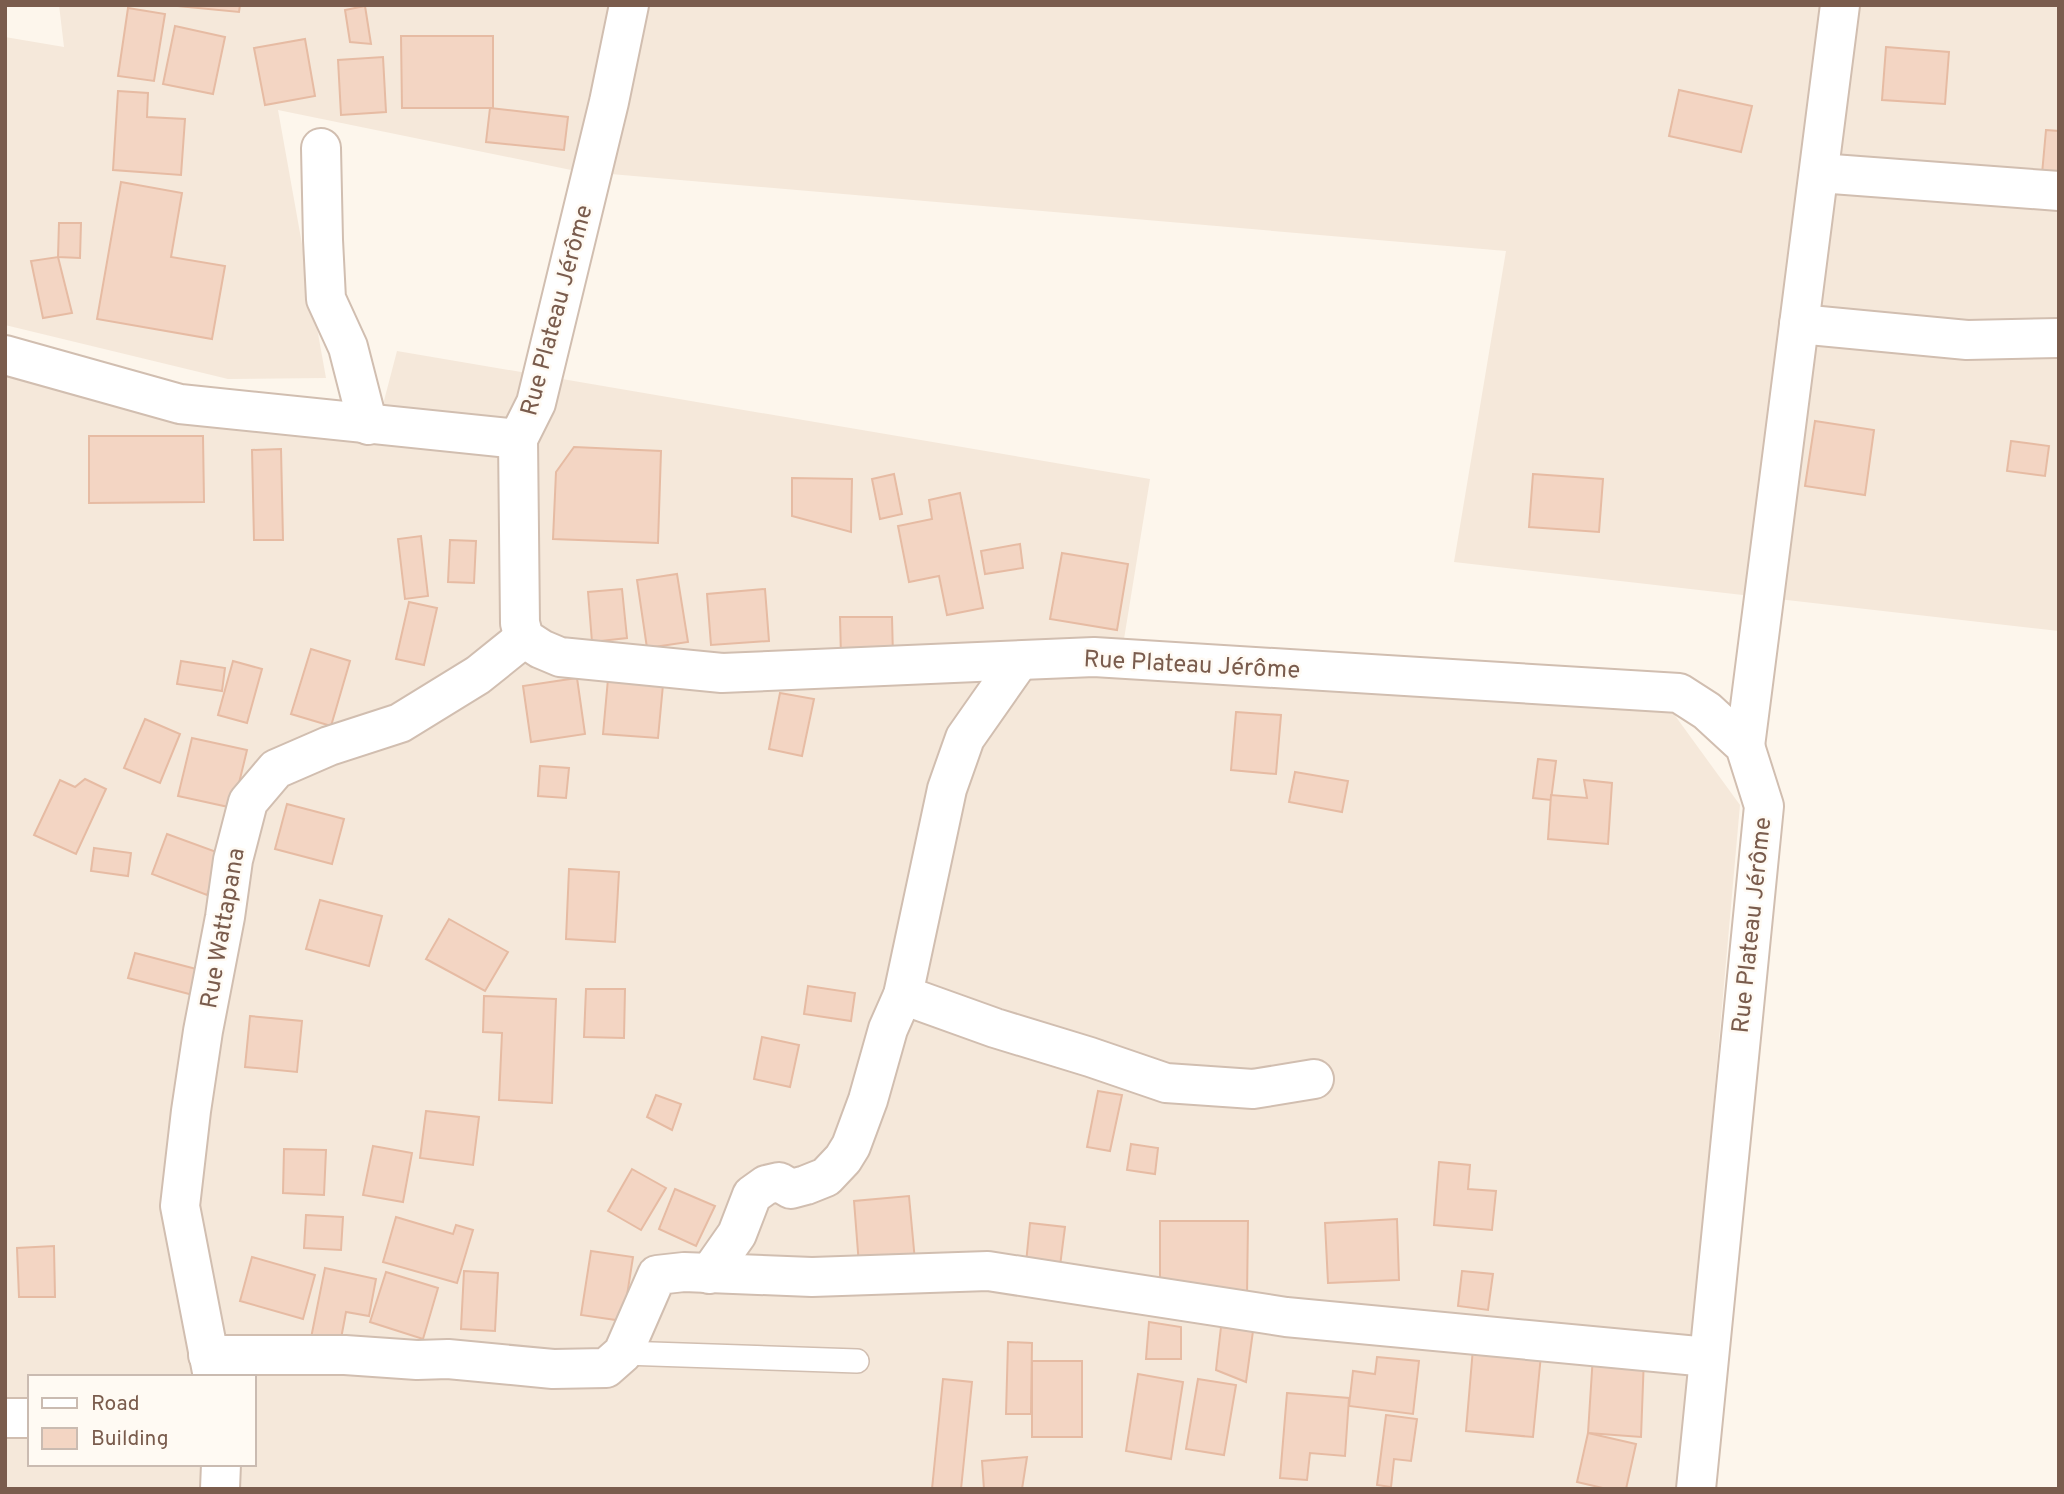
<svg xmlns="http://www.w3.org/2000/svg" width="2064" height="1494" viewBox="0 0 2064 1494" font-family="Overpass,sans-serif">
  <style>
    .residential { fill: #f5e8da; fill-rule: evenodd }
    .building { fill: #f3d5c3; stroke: #e6bba3; stroke-width: 2 }
    .lines { fill: none; stroke-linecap: round; stroke-linejoin: round }
    .service-casing { stroke: #d1beb0; stroke-width: 26 }
    .minor-casing { stroke: #d1beb0; stroke-width: 42 }
    .service { stroke: #fff; stroke-width: 23 }
    .minor { stroke: #fff; stroke-width: 38 }
    .labels { text-anchor: middle; stroke-width: 5; stroke-linejoin: round; paint-order: stroke }
    .street-label { font-size: 24px; fill: #7a5c4d; stroke: #fffaf3 }
  </style>
  <rect width="100%" height="100%" fill="#fdf6ec"/>
  <g class="residential">
    <path d="M 59,5 L 2059,5 L 2059,631 L 1454,562 L 1506,251 L 576,171 L 278,110 L 326,378 L 228,379 L 5,325 L 5,37 L 64,47 Z"/>
    <path d="M 397,351 L 1150,479 L 1118,676 L 1671,710 L 1740,805 L 1679,1489 L 5,1489 L 5,362 L 380,416 ZM 30,1377 L 254,1377 L 254,1464 L 30,1464 Z"/>
  </g>
  <g class="building">
    <path d="M 167,5 L 240,5 L 239,12 Z"/>
    <path d="M 365,6 L 371,44 L 350,42 L 345,10 Z"/>
    <path d="M 128,8 L 165,14 L 154,81 L 118,76 Z"/>
    <path d="M 175,26 L 225,37 L 213,94 L 163,84 Z"/>
    <path d="M 401,36 L 493,36 L 493,108 L 402,108 Z"/>
    <path d="M 305,39 L 315,96 L 265,105 L 254,48 Z"/>
    <path d="M 1886,47 L 1949,52 L 1945,104 L 1882,100 Z"/>
    <path d="M 383,57 L 386,112 L 341,115 L 338,60 Z"/>
    <path d="M 1679,90 L 1752,106 L 1741,152 L 1669,136 Z"/>
    <path d="M 118,91 L 148,93 L 147,117 L 185,119 L 181,175 L 113,170 Z"/>
    <path d="M 490,108 L 568,117 L 564,150 L 486,142 Z"/>
    <path d="M 2046,130 L 2059,131 L 2059,186 L 2041,185 Z"/>
    <path d="M 121,182 L 182,193 L 171,257 L 225,266 L 212,339 L 97,319 Z"/>
    <path d="M 59,223 L 81,223 L 80,258 L 58,257 Z"/>
    <path d="M 58,257 L 72,313 L 43,318 L 31,261 Z"/>
    <path d="M 1815,421 L 1874,430 L 1865,495 L 1805,486 Z"/>
    <path d="M 89,436 L 203,436 L 204,502 L 89,503 Z"/>
    <path d="M 2011,441 L 2049,446 L 2045,476 L 2007,471 Z"/>
    <path d="M 574,447 L 661,451 L 658,543 L 553,539 L 556,472 Z"/>
    <path d="M 281,449 L 283,540 L 254,540 L 252,450 Z"/>
    <path d="M 894,474 L 902,514 L 880,519 L 872,479 Z"/>
    <path d="M 1533,474 L 1603,479 L 1599,532 L 1529,527 Z"/>
    <path d="M 792,478 L 852,479 L 851,532 L 792,516 Z"/>
    <path d="M 960,493 L 983,608 L 947,615 L 939,576 L 909,582 L 898,526 L 932,519 L 929,500 Z"/>
    <path d="M 421,536 L 428,596 L 405,599 L 398,539 Z"/>
    <path d="M 450,540 L 476,541 L 474,583 L 448,582 Z"/>
    <path d="M 1020,544 L 1023,568 L 985,574 L 981,551 Z"/>
    <path d="M 1062,553 L 1128,564 L 1117,630 L 1050,619 Z"/>
    <path d="M 677,574 L 688,642 L 647,648 L 637,580 Z"/>
    <path d="M 622,589 L 627,638 L 592,642 L 588,592 Z"/>
    <path d="M 765,589 L 769,641 L 711,645 L 707,594 Z"/>
    <path d="M 409,602 L 437,608 L 424,665 L 396,659 Z"/>
    <path d="M 840,617 L 892,617 L 893,657 L 841,657 Z"/>
    <path d="M 311,649 L 350,661 L 331,726 L 291,714 Z"/>
    <path d="M 181,661 L 225,668 L 222,691 L 177,684 Z"/>
    <path d="M 233,661 L 262,669 L 247,723 L 218,715 Z"/>
    <path d="M 609,668 L 664,674 L 658,738 L 603,734 Z"/>
    <path d="M 577,678 L 585,734 L 531,742 L 523,686 Z"/>
    <path d="M 780,693 L 814,699 L 802,756 L 769,749 Z"/>
    <path d="M 1236,712 L 1281,715 L 1276,774 L 1231,770 Z"/>
    <path d="M 145,719 L 180,734 L 160,783 L 124,768 Z"/>
    <path d="M 192,738 L 247,750 L 233,808 L 178,796 Z"/>
    <path d="M 1538,759 L 1556,761 L 1551,800 L 1533,798 Z"/>
    <path d="M 540,766 L 569,768 L 566,798 L 538,796 Z"/>
    <path d="M 1295,772 L 1348,781 L 1342,812 L 1289,802 Z"/>
    <path d="M 85,779 L 106,789 L 76,854 L 34,835 L 60,780 L 75,787 Z"/>
    <path d="M 1584,780 L 1612,783 L 1608,844 L 1548,839 L 1551,795 L 1587,798 Z"/>
    <path d="M 287,804 L 344,819 L 332,864 L 275,849 Z"/>
    <path d="M 167,834 L 222,854 L 207,895 L 152,874 Z"/>
    <path d="M 94,848 L 131,853 L 128,876 L 91,871 Z"/>
    <path d="M 569,869 L 619,872 L 615,942 L 566,939 Z"/>
    <path d="M 320,900 L 382,916 L 369,966 L 306,949 Z"/>
    <path d="M 449,919 L 508,952 L 485,991 L 426,959 Z"/>
    <path d="M 135,953 L 200,970 L 193,995 L 128,978 Z"/>
    <path d="M 808,986 L 855,993 L 851,1021 L 804,1014 Z"/>
    <path d="M 586,989 L 625,989 L 624,1038 L 584,1037 Z"/>
    <path d="M 484,996 L 556,999 L 552,1103 L 499,1100 L 502,1033 L 483,1032 Z"/>
    <path d="M 250,1016 L 302,1021 L 297,1072 L 245,1067 Z"/>
    <path d="M 762,1037 L 799,1045 L 790,1087 L 754,1079 Z"/>
    <path d="M 1098,1091 L 1122,1095 L 1110,1151 L 1087,1147 Z"/>
    <path d="M 656,1095 L 681,1104 L 672,1130 L 647,1117 Z"/>
    <path d="M 426,1111 L 479,1117 L 473,1165 L 420,1158 Z"/>
    <path d="M 1131,1144 L 1158,1148 L 1155,1174 L 1127,1170 Z"/>
    <path d="M 373,1146 L 412,1153 L 403,1202 L 363,1195 Z"/>
    <path d="M 284,1149 L 326,1150 L 324,1195 L 283,1193 Z"/>
    <path d="M 1439,1162 L 1470,1165 L 1468,1189 L 1496,1191 L 1492,1230 L 1434,1225 Z"/>
    <path d="M 632,1169 L 666,1188 L 641,1230 L 608,1211 Z"/>
    <path d="M 675,1189 L 715,1206 L 696,1246 L 659,1229 Z"/>
    <path d="M 909,1196 L 915,1261 L 859,1265 L 854,1201 Z"/>
    <path d="M 306,1215 L 343,1217 L 341,1250 L 304,1248 Z"/>
    <path d="M 396,1217 L 453,1234 L 456,1225 L 473,1230 L 457,1283 L 383,1262 Z"/>
    <path d="M 1397,1219 L 1399,1280 L 1328,1283 L 1325,1223 Z"/>
    <path d="M 1160,1221 L 1248,1221 L 1247,1297 L 1160,1297 Z"/>
    <path d="M 1030,1223 L 1065,1227 L 1060,1266 L 1026,1263 Z"/>
    <path d="M 54,1246 L 55,1297 L 19,1297 L 17,1248 Z"/>
    <path d="M 591,1251 L 633,1257 L 623,1321 L 581,1315 Z"/>
    <path d="M 252,1257 L 315,1275 L 303,1319 L 240,1301 Z"/>
    <path d="M 325,1268 L 376,1279 L 369,1316 L 346,1312 L 340,1344 L 311,1338 Z"/>
    <path d="M 464,1271 L 498,1273 L 495,1331 L 461,1329 Z"/>
    <path d="M 1462,1271 L 1493,1274 L 1488,1310 L 1458,1306 Z"/>
    <path d="M 386,1272 L 438,1288 L 423,1339 L 370,1322 Z"/>
    <path d="M 1149,1322 L 1181,1327 L 1181,1359 L 1146,1359 Z"/>
    <path d="M 1221,1327 L 1253,1331 L 1246,1382 L 1216,1370 Z"/>
    <path d="M 1008,1342 L 1032,1343 L 1031,1414 L 1006,1414 Z"/>
    <path d="M 1473,1348 L 1541,1355 L 1533,1437 L 1466,1431 Z"/>
    <path d="M 1593,1355 L 1644,1357 L 1641,1437 L 1588,1433 Z"/>
    <path d="M 1377,1357 L 1419,1361 L 1413,1414 L 1349,1406 L 1353,1371 L 1375,1374 Z"/>
    <rect x="1032" y="1361" width="50" height="76"/>
    <path d="M 1138,1374 L 1183,1382 L 1171,1459 L 1126,1451 Z"/>
    <path d="M 943,1379 L 972,1382 L 961,1489 L 932,1489 Z"/>
    <path d="M 1198,1379 L 1236,1385 L 1224,1455 L 1186,1449 Z"/>
    <path d="M 1287,1393 L 1349,1398 L 1345,1456 L 1310,1453 L 1307,1480 L 1280,1478 Z"/>
    <path d="M 1386,1415 L 1417,1419 L 1411,1461 L 1394,1459 L 1391,1487 L 1377,1485 Z"/>
    <path d="M 1588,1433 L 1636,1444 L 1626,1489 L 1607,1489 L 1577,1482 Z"/>
    <path d="M 1027,1457 L 1022,1489 L 984,1489 L 982,1461 Z"/>
  </g>
  <g class="lines">
    <defs>
      <path id="service" d="M 623,1353 L 857,1361"/>
      <g id="minor">
        <path d="M 629,5 L 609,102 L 536,403 L 518,439 L 520,623 L 524,638 L 541,649 L 560,657 L 722,673 L 1094,657 L 1679,693 L 1707,711 L 1745,746 L 1764,806 L 1696,1489"/>
        <path d="M 321,148 L 323,240 L 326,299 L 348,347 L 368,425"/>
        <path d="M 1819,173 L 2059,191"/>
        <path d="M 1799,324 L 1967,340 L 2059,338"/>
        <path d="M 5,355 L 180,404 L 518,439"/>
        <path d="M 1745,746 L 1840,5"/>
        <path d="M 903,995 L 995,1028 L 1090,1057 L 1166,1083 L 1253,1089 L 1314,1079"/>
        <path d="M 709,1274 L 737,1234 L 752,1195 L 766,1185 L 779,1182 L 791,1189 L 806,1185 L 826,1177 L 843,1159 L 851,1146 L 868,1100 L 888,1029 L 903,995 L 947,789 L 965,738 L 1019,661"/>
        <path d="M 208,1355 L 345,1355 L 417,1360 L 448,1359 L 553,1369 L 606,1368 L 623,1353 L 657,1275 L 684,1272 L 812,1277 L 988,1271 L 1286,1317 L 1708,1357"/>
        <path d="M 213,1377 L 180,1206 L 191,1111 L 203,1031 L 225,917 L 233,860 L 248,802 L 276,769 L 329,746 L 400,723 L 478,675 L 524,638"/>
        <path d="M 5,1418 L 30,1418"/>
        <path d="M 220,1489 L 221,1464"/>
      </g>
    </defs>
    <use href="#service" class="service-casing"/>
    <use href="#minor" class="minor-casing"/>
    <use href="#service" class="service"/>
    <use href="#minor" class="minor"/>
  </g>
  <g class="labels">
    <g class="street-label">
      <text transform="translate(556 310) rotate(-75)" y="8">Rue Plateau Jérôme</text>
      <text transform="translate(1192 664) rotate(3)" y="8">Rue Plateau Jérôme</text>
      <text transform="translate(1751 925) rotate(-84)" y="8">Rue Plateau Jérôme</text>
      <text transform="translate(222 928) rotate(-80)" y="8">Rue Wattapana</text>
    </g>
  </g>
  <rect width="2064" height="1494" fill="none" stroke="#7a5c4d" stroke-width="14"/>
  <rect x="28" y="1375" width="228" height="91" fill="#fffaf3" stroke="#cabbb1" stroke-width="2"/>
  <rect x="42" y="1398" width="35" height="10" fill="#ffffff" stroke="#cabbb1" stroke-width="2"/>
  <text x="91" y="1410" font-size="21" fill="#7a5c4d">Road</text>
  <rect x="42" y="1428" width="35" height="21" fill="#f3d5c3" stroke="#cabbb1" stroke-width="2"/>
  <text x="91" y="1445" font-size="21" fill="#7a5c4d">Building</text>
</svg>
